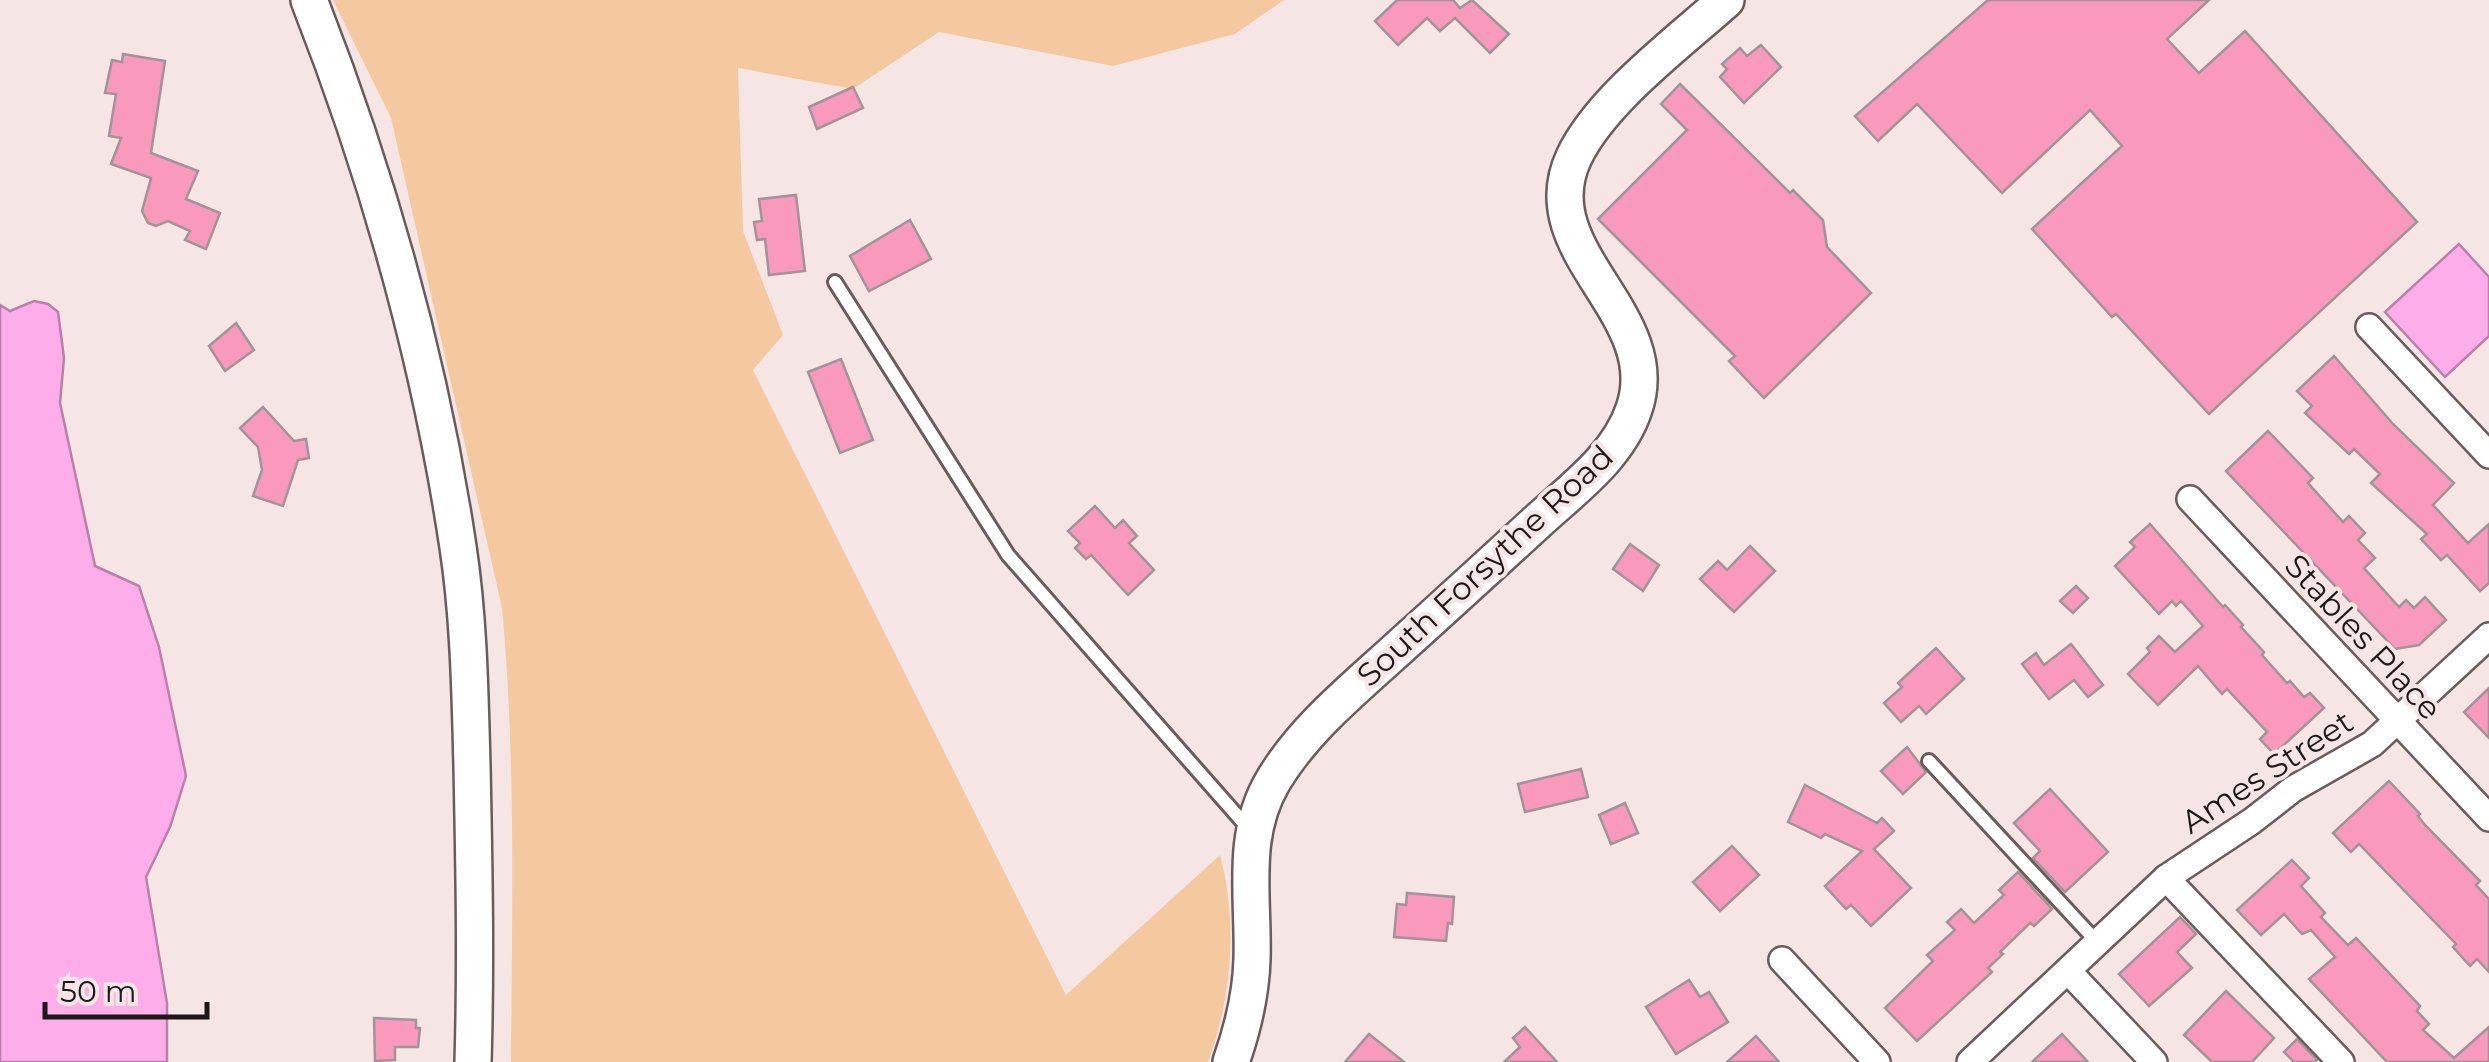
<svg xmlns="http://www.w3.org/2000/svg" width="2489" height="1062" viewBox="0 0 2489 1062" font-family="Montserrat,sans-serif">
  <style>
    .green { fill: #f5c9a0 }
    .water { fill: #fdadea; stroke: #ba80ab; stroke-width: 2.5 }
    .building { fill: #f999bb; stroke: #a19397; stroke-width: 2.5 }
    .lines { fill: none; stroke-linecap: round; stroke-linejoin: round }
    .lane-casing { stroke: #695c5c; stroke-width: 18 }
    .street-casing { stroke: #695c5c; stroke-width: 30 }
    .secondary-casing { stroke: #695c5c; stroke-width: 40 }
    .lane { stroke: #fff; stroke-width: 12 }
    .street { stroke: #fff; stroke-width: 25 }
    .secondary { stroke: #fff; stroke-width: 35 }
    .labels { text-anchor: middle; stroke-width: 8; stroke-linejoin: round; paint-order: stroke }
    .street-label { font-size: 32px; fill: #1d1818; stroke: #f5e6e5 }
  </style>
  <rect width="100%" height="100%" fill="#f5e6e5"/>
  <path class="green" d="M 333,0 L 1284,0 L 1235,34 L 1113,66 L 939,32 L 853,89 L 738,68 L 743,231 L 783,335 L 753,370 L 1066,995 L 1220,855 C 1238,922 1232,998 1208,1062 L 511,1062 C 512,911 516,758 502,608 L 391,118 Z"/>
  <g class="water">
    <path d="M 2459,244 L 2489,277 L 2489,336 L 2445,377 L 2385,312 Z"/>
    <path d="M 34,301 L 48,304 L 58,312 L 64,358 L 60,403 L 95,566 L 139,586 L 159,647 L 186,776 L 170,827 L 146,877 L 167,1003 L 167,1062 L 0,1062 L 0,305 L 10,311 Z"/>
  </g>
  <g class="building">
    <path d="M 1397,0 L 1453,0 L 1460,8 L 1472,0 L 1509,34 L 1490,53 L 1455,18 L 1440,31 L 1427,18 L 1398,45 L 1375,21 Z"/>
    <path d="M 1988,0 L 2209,0 L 2167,39 L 2199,73 L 2245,31 L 2417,222 L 2209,414 L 2116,314 L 2112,317 L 2032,229 L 2122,146 L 2090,110 L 2002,193 L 1917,104 L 1878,141 L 1855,116 Z"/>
    <path d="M 1761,45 L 1781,67 L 1744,103 L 1720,77 L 1727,69 L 1722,64 L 1740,48 L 1747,56 Z"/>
    <path d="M 123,54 L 165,61 L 151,153 L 198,171 L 186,199 L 220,213 L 206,249 L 185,240 L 190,231 L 168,221 L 156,226 L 148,223 L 142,211 L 151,178 L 111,164 L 121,138 L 109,136 L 116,94 L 105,93 L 112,60 L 122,62 Z"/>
    <path d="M 1680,84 L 1790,193 L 1793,190 L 1823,220 L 1827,247 L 1871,293 L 1764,398 L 1729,361 L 1735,356 L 1598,219 L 1687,130 L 1661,104 Z"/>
    <path d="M 853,87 L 863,108 L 817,129 L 809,107 Z"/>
    <path d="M 796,195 L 805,271 L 769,275 L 765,239 L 757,240 L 754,222 L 762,221 L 759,199 Z"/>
    <path d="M 910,220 L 931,259 L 869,291 L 850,256 Z"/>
    <path d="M 236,323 L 254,350 L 225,371 L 209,346 Z"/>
    <path d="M 2334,356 L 2393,424 L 2454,483 L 2433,505 L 2468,543 L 2489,524 L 2489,583 L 2480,591 L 2447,555 L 2441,560 L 2421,539 L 2427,534 L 2371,483 L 2380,474 L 2354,449 L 2349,454 L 2305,413 L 2312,406 L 2297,391 Z"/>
    <path d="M 841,359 L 873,440 L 840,453 L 808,372 Z"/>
    <path d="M 263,407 L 294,441 L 306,439 L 309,458 L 298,460 L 283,506 L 253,496 L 262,470 L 258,447 L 240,428 Z"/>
    <path d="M 2268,431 L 2313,478 L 2308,483 L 2343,522 L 2349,516 L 2365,533 L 2358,540 L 2375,558 L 2364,568 L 2399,607 L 2406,600 L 2414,608 L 2425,597 L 2446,620 L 2419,645 L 2395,649 L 2226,471 Z"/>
    <path d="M 1095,506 L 1115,528 L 1123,520 L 1137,536 L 1129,543 L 1154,570 L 1128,595 L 1091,555 L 1086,559 L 1075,548 L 1080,543 L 1068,531 Z"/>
    <path d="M 2150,524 L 2223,607 L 2225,605 L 2243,625 L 2241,627 L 2264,652 L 2262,655 L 2287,683 L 2290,681 L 2304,697 L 2310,693 L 2324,708 L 2274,754 L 2260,739 L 2267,732 L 2227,689 L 2222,694 L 2198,666 L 2158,705 L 2128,674 L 2150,652 L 2147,648 L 2159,636 L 2175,652 L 2203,626 L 2181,601 L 2176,606 L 2172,601 L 2159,614 L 2115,566 L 2135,547 L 2130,542 Z"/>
    <path d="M 1630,544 L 1659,565 L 1643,591 L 1613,569 Z"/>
    <path d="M 1750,546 L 1775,571 L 1734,612 L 1700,579 L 1718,561 L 1727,570 Z"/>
    <path d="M 2076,586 L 2088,598 L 2073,613 L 2060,601 Z"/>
    <path d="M 2071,644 L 2103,685 L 2088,697 L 2074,680 L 2049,699 L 2022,664 L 2036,653 L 2044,665 Z"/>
    <path d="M 1936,648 L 1964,679 L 1926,714 L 1919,706 L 1901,722 L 1884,703 L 1902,687 L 1898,683 Z"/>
    <path d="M 2489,688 L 2489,738 L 2464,712 Z"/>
    <path d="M 1907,747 L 1926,772 L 1903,794 L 1881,771 Z"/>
    <path d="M 1581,769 L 1588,797 L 1525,812 L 1518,784 Z"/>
    <path d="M 2389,781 L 2420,814 L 2418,816 L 2425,825 L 2480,881 L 2476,885 L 2489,899 L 2489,972 L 2477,959 L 2470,966 L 2453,947 L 2456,944 L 2359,844 L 2351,852 L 2333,833 Z"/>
    <path d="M 1805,785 L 1877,823 L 1882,818 L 1894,831 L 1874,849 L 1911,888 L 1871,926 L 1851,905 L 1846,909 L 1825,886 L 1862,851 L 1825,834 L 1821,838 L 1788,822 Z"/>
    <path d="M 2050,789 L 2108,852 L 2065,892 L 2033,858 L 2040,851 L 2014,823 Z"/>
    <path d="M 1625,803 L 1638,833 L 1611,844 L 1599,815 Z"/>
    <path d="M 1732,846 L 1759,875 L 1720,911 L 1693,882 Z"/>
    <path d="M 2292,860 L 2309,878 L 2301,886 L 2325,913 L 2321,917 L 2348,945 L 2356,938 L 2420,1006 L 2417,1011 L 2429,1024 L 2423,1030 L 2454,1058 L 2489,1027 L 2489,1062 L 2387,1062 L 2309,979 L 2335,957 L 2311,930 L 2302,934 L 2284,914 L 2261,935 L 2237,910 Z"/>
    <path d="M 2018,872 L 2052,909 L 2034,926 L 2030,923 L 2000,952 L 2003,954 L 1988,968 L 1992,972 L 1917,1041 L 1885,1008 L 1933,961 L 1927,955 L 1955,930 L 1947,922 L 1961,909 L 1974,923 L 2004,895 L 1999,890 Z"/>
    <path d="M 1407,893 L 1454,897 L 1452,924 L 1448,923 L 1446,941 L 1394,937 L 1397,904 L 1406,905 Z"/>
    <path d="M 2180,917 L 2196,934 L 2177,952 L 2192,968 L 2149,1006 L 2119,974 Z"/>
    <path d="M 1689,980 L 1700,997 L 1709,992 L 1728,1022 L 1676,1054 L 1646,1007 Z"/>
    <path d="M 2226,991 L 2274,1038 L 2252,1062 L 2212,1062 L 2184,1035 Z"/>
    <path d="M 374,1018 L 416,1020 L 416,1028 L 420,1028 L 418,1047 L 395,1047 L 395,1060 L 375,1061 Z"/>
    <path d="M 1525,1027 L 1557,1062 L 1504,1062 L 1520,1047 L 1513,1038 Z"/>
    <path d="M 1369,1034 L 1404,1062 L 1345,1062 Z"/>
    <path d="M 2062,1034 L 2088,1062 L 2032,1062 Z"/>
    <path d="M 1756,1036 L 1779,1062 L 1727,1062 Z"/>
    <path d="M 2297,1039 L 2317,1060 L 2314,1062 L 2294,1062 L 2284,1052 Z"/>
  </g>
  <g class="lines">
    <defs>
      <g id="lane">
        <path d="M 835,282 L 1008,555 L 1249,829"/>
        <path d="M 1929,761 L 2098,943"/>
      </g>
      <g id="street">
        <path d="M 2369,327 L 2489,455"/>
        <path d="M 2190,499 L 2489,818"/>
        <path d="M 2166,878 L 2341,1062"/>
        <path d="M 1782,960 L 1877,1062"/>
        <path d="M 2068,971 L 2154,1062"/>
        <path d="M 1970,1062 L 2166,878 L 2252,821 L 2293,789 L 2372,744 L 2489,636"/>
      </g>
      <g id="secondary">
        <path d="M 309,0 C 378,176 430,360 458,547 C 469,619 470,694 472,766 C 474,865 476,964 473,1062"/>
        <path d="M 1231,1062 C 1243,1028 1251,995 1252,959 C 1254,899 1240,836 1273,781 C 1302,732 1349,693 1391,655 C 1440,611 1488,567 1537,522 C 1573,489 1618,457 1634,409 C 1667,313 1529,252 1574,157 C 1601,100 1679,42 1726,0"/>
      </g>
    </defs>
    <use href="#lane" class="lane-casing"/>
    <use href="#street" class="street-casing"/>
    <use href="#secondary" class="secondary-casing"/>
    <use href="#lane" class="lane"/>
    <use href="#street" class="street"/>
    <use href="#secondary" class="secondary"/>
  </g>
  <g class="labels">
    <g class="street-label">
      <text transform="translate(1485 566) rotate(-43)" y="11">South Forsythe Road</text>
      <text transform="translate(2363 637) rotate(47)" y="11">Stables Place</text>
      <text transform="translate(2267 772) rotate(-33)" y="11">Ames Street</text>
    </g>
  </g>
  <path d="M45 1002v15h162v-15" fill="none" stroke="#1d1818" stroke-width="5"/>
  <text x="60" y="1002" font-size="30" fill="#1d1818" stroke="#f5e6e5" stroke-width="8" paint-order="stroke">50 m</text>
</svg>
